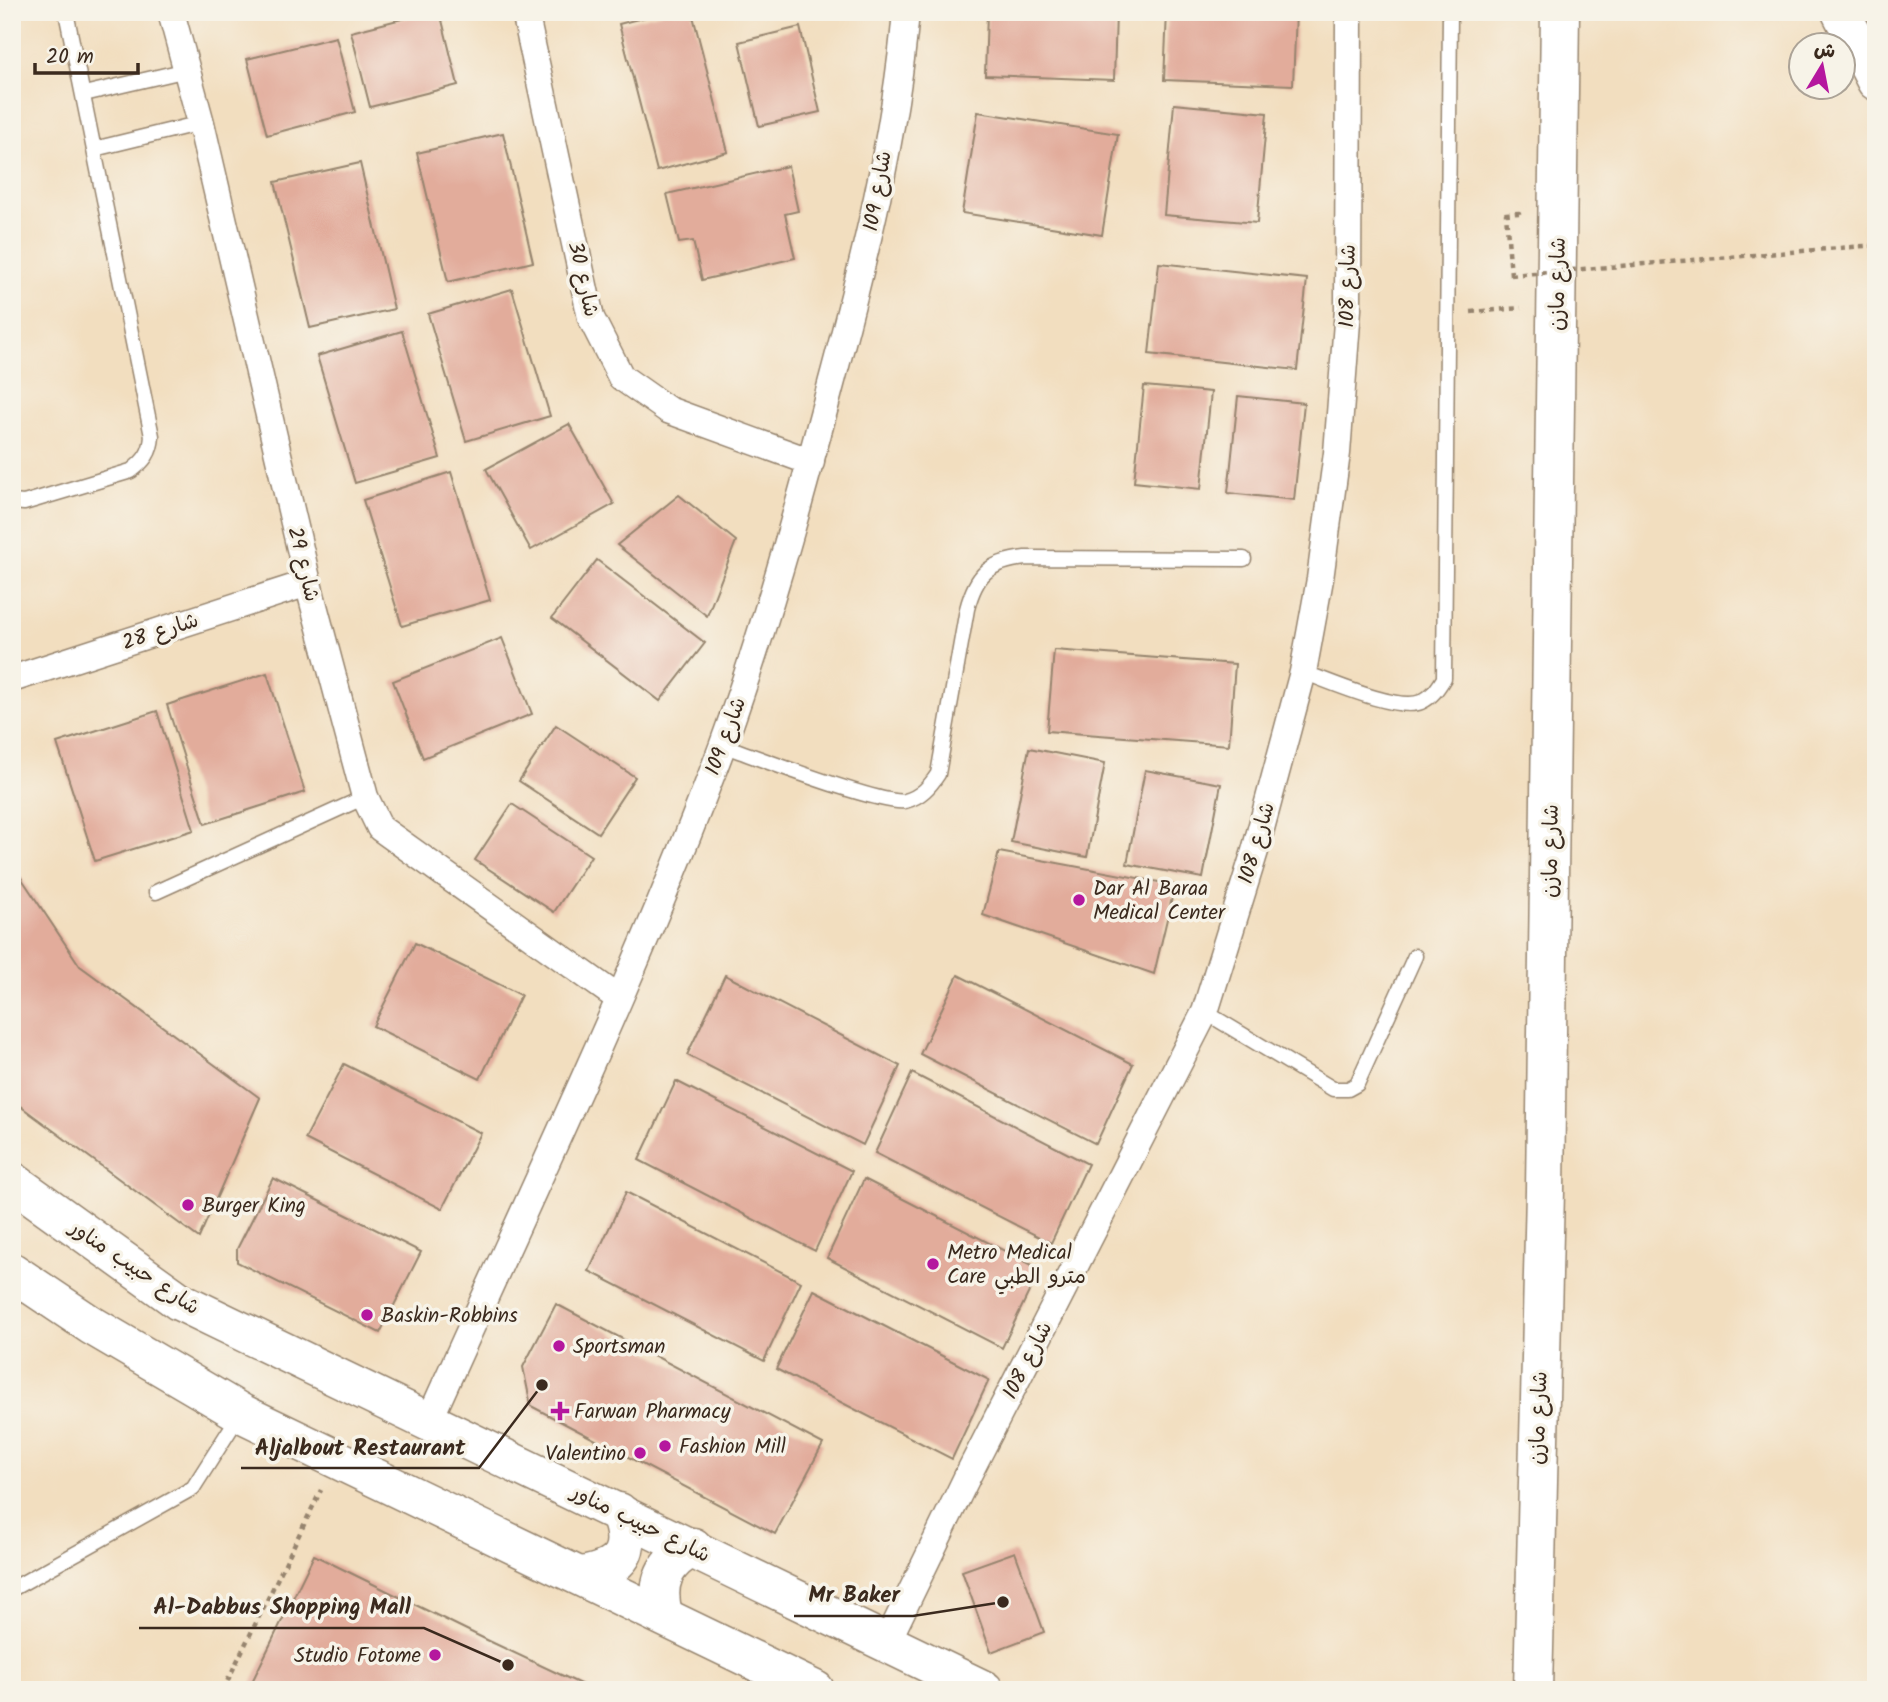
<svg xmlns="http://www.w3.org/2000/svg" width="1888" height="1702" viewBox="0 0 1888 1702" font-family="Kalam,'Playpen Sans Arabic',sans-serif">
  <style>
    .building { fill: #e2ac9b }
    .lines { fill: none; stroke-linecap: round; stroke-linejoin: round }
    .lane-casing { stroke: #96846e; stroke-width: 17 }
    .street-casing { stroke: #96846e; stroke-width: 29 }
    .secondary-casing { stroke: #96846e; stroke-width: 41 }
    .primary-casing { stroke: #96846e; stroke-width: 41 }
    .highway-casing { stroke: #96846e; stroke-width: 41 }
    .path { stroke: #96846e; stroke-width: 4.5; stroke-dasharray: 5 5; stroke-linecap: butt }
    .lane { stroke: #fff; stroke-width: 14 }
    .street { stroke: #fff; stroke-width: 26 }
    .secondary { stroke: #fff; stroke-width: 38 }
    .primary { stroke: #fff; stroke-width: 38 }
    .highway { stroke: #fff; stroke-width: 38 }
    .path-bridge { stroke: #96846e; stroke-width: 4.5; stroke-dasharray: 5 5; stroke-linecap: butt }
    .poi-dot { fill: #b5179e; stroke: #f7f3e8; stroke-width: 2.5 }
    .labels { text-anchor: middle; stroke-width: 7; stroke-linejoin: round; paint-order: stroke }
    .street-label { font-size: 21px; fill: #3b2a1e; stroke: #f7f3e8 }
    .poi-label { font-size: 21px; fill: #3b2a1e; stroke: #f7f3e8; text-anchor: start }
    .leader { fill: none; stroke: #3b2a1e; stroke-width: 2.5 }
    .callout-dot { fill: #3b2a1e; stroke: #f7f3e8; stroke-width: 2.5 }
    .callout-label { font-size: 23px; text-anchor: middle; font-weight: bold; fill: #3b2a1e; stroke: #f7f3e8; stroke-width: 7; stroke-linejoin: round; paint-order: stroke }
  </style>
  <rect width="100%" height="100%" fill="#f7f3e8"/>
  <filter id="ink" filterUnits="userSpaceOnUse"><feTurbulence type="fractalNoise" baseFrequency=".0143" numOctaves="2"/><feDisplacementMap in="SourceGraphic" scale="14" xChannelSelector="R" yChannelSelector="G"/><feConvolveMatrix kernelMatrix="1 2 1 2 8 2 1 2 1" color-interpolation-filters="sRGB"/></filter>
  <filter id="wash" filterUnits="userSpaceOnUse"><feTurbulence type="fractalNoise" baseFrequency=".00686" numOctaves="4" result="noise"/><feDisplacementMap in="SourceGraphic" scale="28" xChannelSelector="R" yChannelSelector="G"/><feGaussianBlur stdDeviation="1.57" result="paint"/><feColorMatrix in="noise" values="0 0 0 0 0 0 0 0 0 0 0 0 0 0 0 0 0 1.4 0 .05"/><feComposite in="paint" operator="in"/></filter>
  <g filter="url(#wash)">
    <rect width="100%" height="100%" fill="#f2debf"/>
    <g id="blocks">
      <g class="building">
        <path d="M 429,12 L 440,12 L 458,85 L 370,107 L 351,32 Z"/>
        <path d="M 665,12 L 692,12 L 728,152 L 657,171 L 619,24 Z"/>
        <path d="M 987,12 L 1116,12 L 1114,80 L 985,75 Z"/>
        <path d="M 1167,12 L 1296,12 L 1293,85 L 1164,80 Z"/>
        <path d="M 800,27 L 820,112 L 759,126 L 739,42 Z"/>
        <path d="M 336,37 L 355,112 L 267,135 L 247,59 Z"/>
        <path d="M 1174,104 L 1267,113 L 1257,223 L 1164,215 Z"/>
        <path d="M 978,112 L 1118,134 L 1102,235 L 962,213 Z"/>
        <path d="M 503,133 L 533,262 L 448,282 L 417,153 Z"/>
        <path d="M 360,163 L 394,309 L 310,328 L 275,182 Z"/>
        <path d="M 788,166 L 798,211 L 785,214 L 795,258 L 702,280 L 693,241 L 679,243 L 667,194 Z"/>
        <path d="M 1159,263 L 1307,279 L 1297,370 L 1149,354 Z"/>
        <path d="M 512,289 L 550,416 L 466,441 L 428,314 Z"/>
        <path d="M 402,331 L 440,458 L 355,483 L 317,356 Z"/>
        <path d="M 1144,386 L 1211,392 L 1201,489 L 1134,482 Z"/>
        <path d="M 1238,396 L 1304,403 L 1294,500 L 1228,493 Z"/>
        <path d="M 569,424 L 614,504 L 531,550 L 486,469 Z"/>
        <path d="M 451,472 L 490,600 L 402,626 L 363,500 Z"/>
        <path d="M 679,495 L 736,541 L 707,616 L 617,545 Z"/>
        <path d="M 597,560 L 705,643 L 660,701 L 552,618 Z"/>
        <path d="M 502,638 L 532,714 L 423,758 L 393,681 Z"/>
        <path d="M 1054,650 L 1235,664 L 1229,745 L 1047,731 Z"/>
        <path d="M 267,673 L 305,792 L 205,824 L 167,705 Z"/>
        <path d="M 157,711 L 194,830 L 95,861 L 57,743 Z"/>
        <path d="M 556,725 L 635,777 L 598,833 L 519,781 Z"/>
        <path d="M 1029,748 L 1105,763 L 1087,857 L 1011,842 Z"/>
        <path d="M 1145,770 L 1221,784 L 1203,878 L 1127,864 Z"/>
        <path d="M 512,804 L 591,856 L 554,912 L 475,860 Z"/>
        <path d="M 999,852 L 1175,885 L 1154,974 L 983,915 Z"/>
        <path d="M 12,864 L 80,966 L 260,1098 L 199,1238 L 12,1100 Z"/>
        <path d="M 415,943 L 521,995 L 480,1079 L 373,1026 Z"/>
        <path d="M 725,975 L 900,1066 L 863,1145 L 687,1055 Z"/>
        <path d="M 958,975 L 1133,1064 L 1096,1144 L 920,1054 Z"/>
        <path d="M 344,1064 L 481,1133 L 442,1209 L 305,1139 Z"/>
        <path d="M 912,1073 L 1088,1164 L 1051,1243 L 875,1153 Z"/>
        <path d="M 676,1081 L 852,1171 L 815,1251 L 639,1160 Z"/>
        <path d="M 273,1178 L 421,1252 L 380,1333 L 237,1262 L 237,1249 Z"/>
        <path d="M 864,1179 L 1040,1269 L 1002,1348 L 827,1258 Z"/>
        <path d="M 626,1192 L 801,1282 L 764,1361 L 589,1271 Z"/>
        <path d="M 814,1290 L 989,1380 L 952,1459 L 776,1369 Z"/>
        <path d="M 556,1304 L 823,1444 L 775,1534 L 531,1406 L 523,1367 Z"/>
        <path d="M 1015,1552 L 1044,1632 L 991,1652 L 962,1571 Z"/>
        <path d="M 314,1555 L 487,1640 L 593,1690 L 248,1690 Z"/>
      </g>
    </g>
  </g>
  <g filter="url(#ink)">
    <use href="#blocks" fill-opacity="0" stroke="#96846e" stroke-width="2"/>
    <g class="lines">
      <defs>
        <g id="lane">
          <path d="M 84,94 L 187,70"/>
          <path d="M 94,149 L 201,123"/>
          <path d="M 12,502 L 24,503 L 131,471 C 144,461 151,453 152,436 L 66,12"/>
          <path d="M 1303,672 C 1328,681 1398,712 1421,702 C 1432,697 1438,688 1444,678 L 1450,12"/>
          <path d="M 722,745 C 754,756 882,806 905,801 C 921,797 930,786 938,774 L 967,609 C 976,574 989,562 1025,558 L 1244,559"/>
          <path d="M 156,892 L 365,797"/>
          <path d="M 1205,1012 L 1333,1089 L 1348,1089 L 1357,1084 L 1415,956"/>
          <path d="M 12,1589 L 193,1488 L 240,1414"/>
        </g>
        <g id="street">
          <path d="M 171,12 L 201,123 L 308,583 L 365,797 L 380,828 L 618,998"/>
          <path d="M 525,12 L 591,318 L 621,377 L 668,410 L 811,462"/>
          <path d="M 12,679 L 308,583"/>
          <path d="M 428,1423 C 528,1199 636,977 722,747 C 765,629 798,509 830,388 C 863,265 895,139 906,12"/>
          <path d="M 887,1642 L 968,1475 L 1205,1012 L 1255,851 L 1303,672 L 1320,579 L 1337,453 L 1348,309 L 1349,12"/>
        </g>
        <g id="secondary">
          <path d="M 12,1181 L 179,1301 L 984,1690"/>
          <path d="M 12,1272 L 91,1325 L 241,1413 L 815,1690"/>
          <path d="M 582,1576 C 623,1568 634,1551 619,1512"/>
          <path d="M 663,1614 C 655,1582 664,1563 693,1547"/>
        </g>
        <path id="primary" d="M 1533,1690 L 1545,1191 L 1560,12"/>
        <path id="highway" d="M 1841,12 L 1876,81"/>
      </defs>
      <use href="#lane" class="lane-casing"/>
      <use href="#street" class="street-casing"/>
      <use href="#secondary" class="secondary-casing"/>
      <use href="#primary" class="primary-casing"/>
      <use href="#highway" class="highway-casing"/>
      <g class="path">
        <path d="M 1511,275 L 1506,214 L 1519,213 L 1519,216"/>
        <path d="M 1471,312 L 1521,308"/>
        <path d="M 223,1690 L 321,1490"/>
      </g>
      <use href="#lane" class="lane"/>
      <use href="#street" class="street"/>
      <use href="#secondary" class="secondary"/>
      <use href="#primary" class="primary"/>
      <use href="#highway" class="highway"/>
      <path class="path-bridge" d="M 1511,275 L 1876,245"/>
    </g>
  </g>
  <g class="poi-dot">
    <circle cx="1079" cy="900" r="7"/>
    <circle cx="188" cy="1205" r="7"/>
    <circle cx="933" cy="1264" r="7"/>
    <circle cx="367" cy="1315" r="7"/>
    <circle cx="559" cy="1346" r="7"/>
    <path d="M556.5 1400.5h7v7h7v7h-7v7h-7v-7h-7v-7h7z"/>
    <circle cx="665" cy="1446" r="7"/>
    <circle cx="640" cy="1453" r="7"/>
    <circle cx="435" cy="1655" r="7"/>
  </g>
  <g class="labels">
    <g class="street-label">
      <text transform="translate(877 191) rotate(-80)" y="7">شارع 109</text>
      <text transform="translate(584 279) rotate(77)" y="7">شارع 30</text>
      <text transform="translate(1557 284) rotate(-89)" y="7">شارع مازن</text>
      <text transform="translate(1347 286) rotate(-89)" y="7">شارع 108</text>
      <text transform="translate(304 564) rotate(76)" y="7">شارع 29</text>
      <text transform="translate(160 631) rotate(-18)" y="7">شارع 28</text>
      <text transform="translate(725 736) rotate(-70)" y="7">شارع 109</text>
      <text transform="translate(1256 843) rotate(-74)" y="7">شارع 108</text>
      <text transform="translate(1550 851) rotate(-89)" y="7">شارع مازن</text>
      <text transform="translate(135 1267) rotate(34)" y="7">شارع حبيب مناور</text>
      <text transform="translate(1027 1360) rotate(-63)" y="7">شارع 108</text>
      <text transform="translate(1538 1418) rotate(-88)" y="7">شارع مازن</text>
      <text transform="translate(641 1523) rotate(26)" y="7">شارع حبيب مناور</text>
    </g>
    <g class="poi-label">
      <text x="1093" y="895">Dar Al Baraa<tspan x="1093" dy="24">Medical Center</tspan></text>
      <text x="202" y="1212">Burger King</text>
      <text x="947" y="1259">Metro Medical<tspan x="947" dy="24">Care مترو الطبي</tspan></text>
      <text x="381" y="1322">Baskin-Robbins</text>
      <text x="573" y="1353">Sportsman</text>
      <text x="574" y="1418">Farwan Pharmacy</text>
      <text x="679" y="1453">Fashion Mill</text>
      <text x="626" y="1460" text-anchor="end">Valentino</text>
      <text x="421" y="1662" text-anchor="end">Studio Fotome</text>
    </g>
  </g>
  <path class="leader" d="M542 1385L479 1468H241M1003 1602L913 1616H794M508 1665L424 1628H139"/>
  <g class="callout-dot">
    <circle cx="542" cy="1385" r="7"/>
    <circle cx="1003" cy="1602" r="7"/>
    <circle cx="508" cy="1665" r="7"/>
  </g>
  <g class="callout-label">
    <text x="360" y="1455">Aljalbout Restaurant</text>
    <text x="854" y="1602">Mr Baker</text>
    <text x="282" y="1614">Al-Dabbus Shopping Mall</text>
  </g>
  <rect width="1888" height="1702" fill="none" stroke="#f7f3e8" stroke-width="42"/>
  <g transform="translate(1822 66) rotate(10)"><circle r="33" fill="#f7f3e8" stroke="#aca397" stroke-width="2"/>
  <path d="M0-5L12 26L0 18L-12 26Z" fill="#b5179e"/>
  <text y="-10" font-size="19" font-weight="bold" text-anchor="middle" fill="#3b2a1e">ش</text>
  </g>
  <path d="M35 63v10h103v-10" fill="none" stroke="#3b2a1e" stroke-width="3.5"/>
  <text x="46" y="63" font-size="21" fill="#3b2a1e" stroke="#f7f3e8" stroke-width="5" paint-order="stroke">20 m</text>
</svg>
